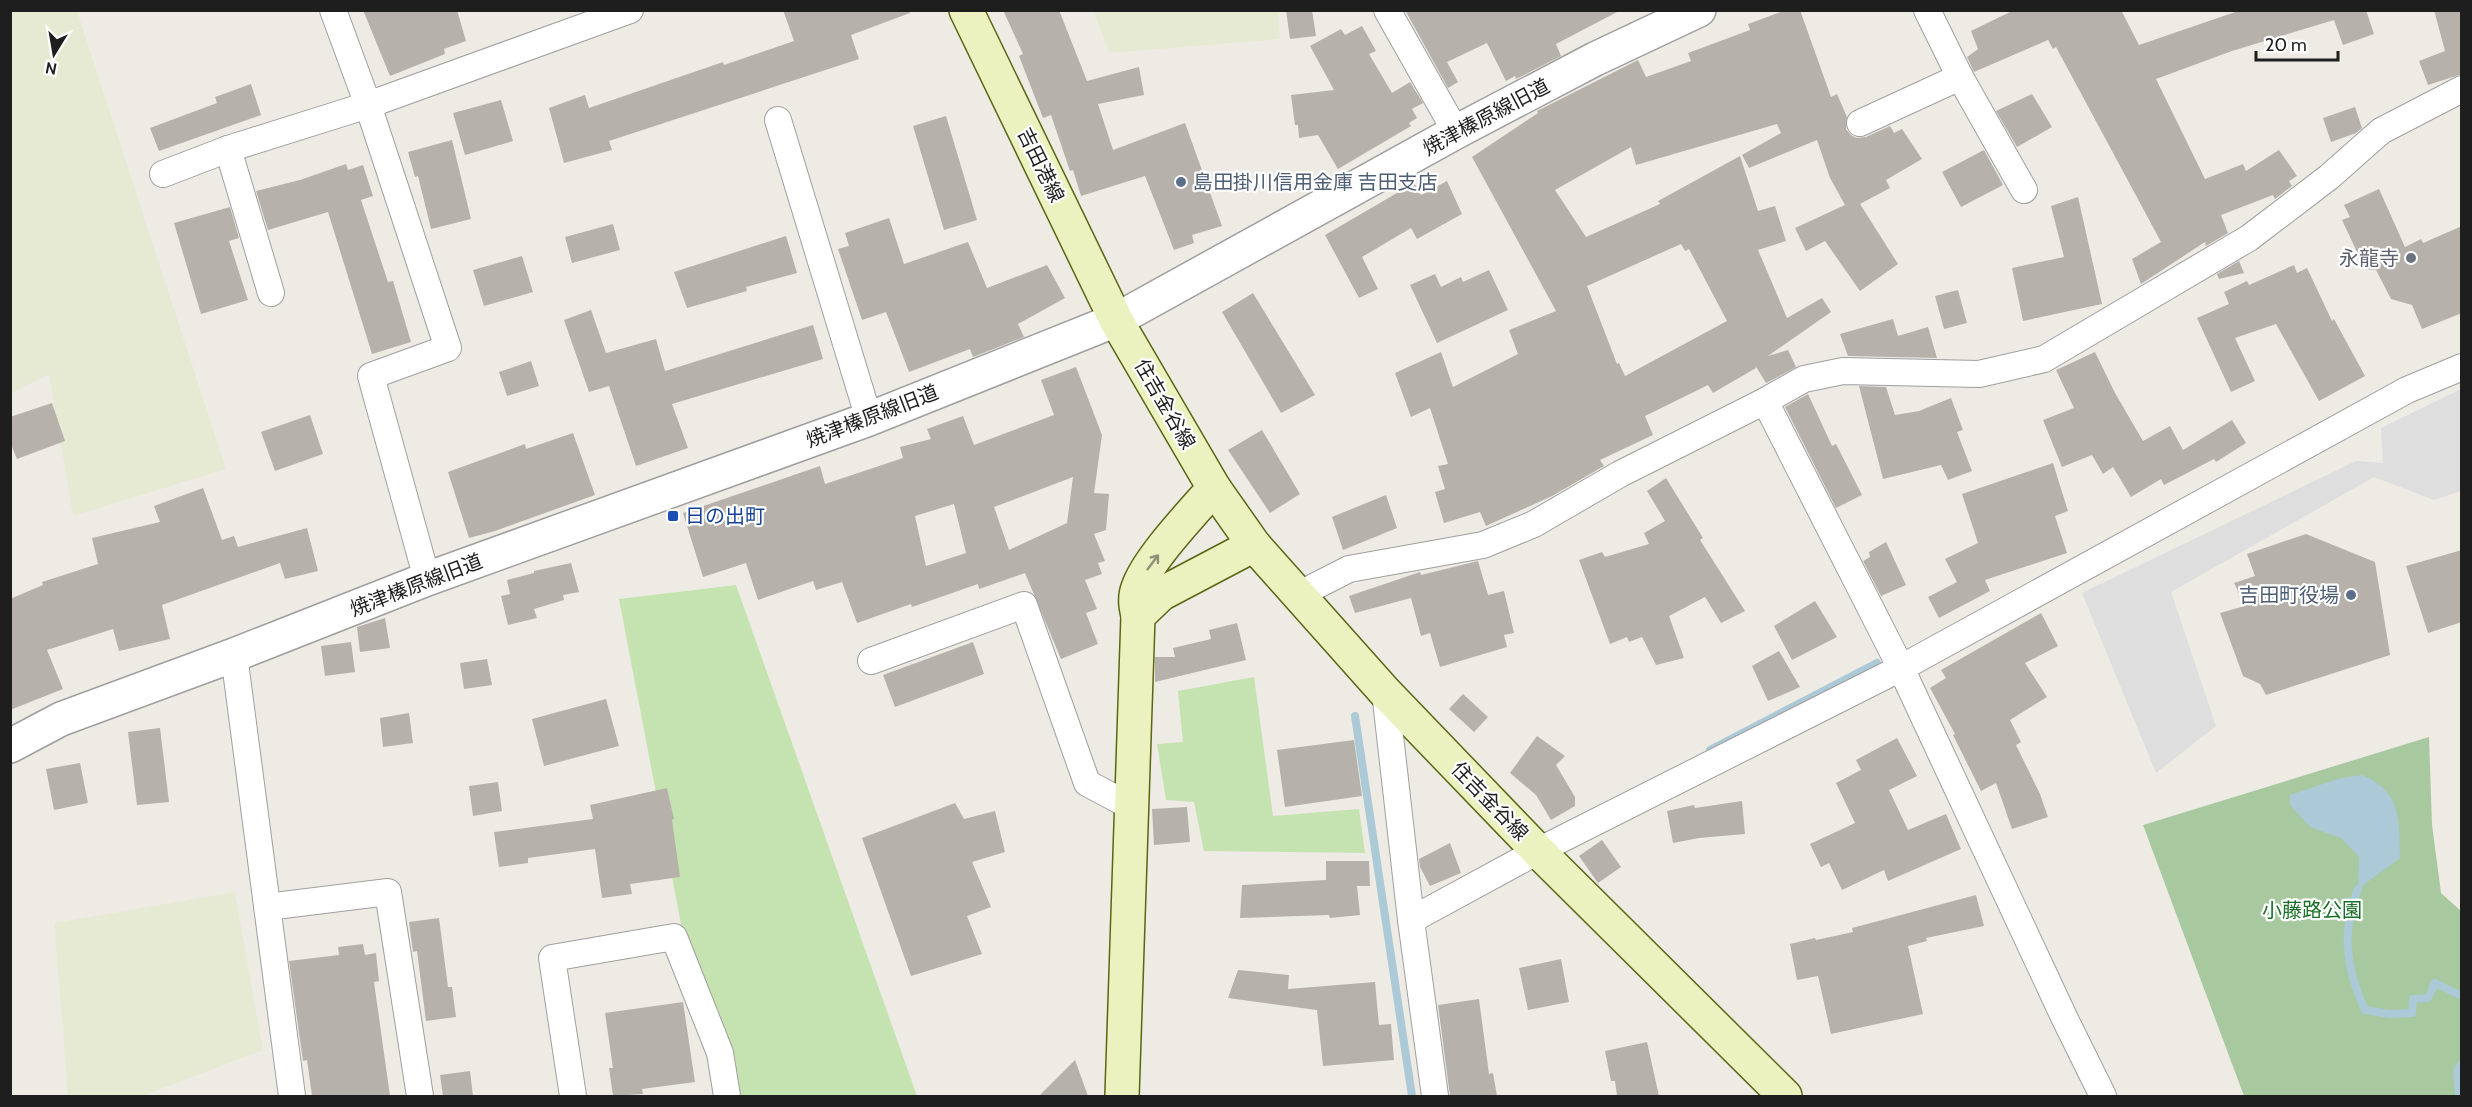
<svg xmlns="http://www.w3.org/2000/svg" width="2472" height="1107" viewBox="0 0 2472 1107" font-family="Cabin,'Noto Sans JP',sans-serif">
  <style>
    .farmland { fill: #e6ead3 }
    .grass { fill: #c5e2b1 }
    .forest { fill: #a8c89f }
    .parking { fill: #dedede }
    .water { fill: #abc9d6 }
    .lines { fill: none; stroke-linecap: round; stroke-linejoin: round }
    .stream { stroke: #abc9d6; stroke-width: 8 }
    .building { fill: #b6b1ab; fill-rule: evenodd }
    .minor-casing { stroke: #9f9f9f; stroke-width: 28 }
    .tertiary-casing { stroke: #9f9f9f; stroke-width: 36 }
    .secondary-casing { stroke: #576712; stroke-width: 36 }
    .minor { stroke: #fff; stroke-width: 26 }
    .tertiary { stroke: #fff; stroke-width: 33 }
    .secondary { stroke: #ebf1bf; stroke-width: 33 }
    .oneway { stroke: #8f9277 }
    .service-dot { fill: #5c6f8a; stroke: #fff; stroke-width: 2 }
    .worship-dot { fill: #6b7280; stroke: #fff; stroke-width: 2 }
    .transit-dot { fill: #1a4fb4; stroke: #fff; stroke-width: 2 }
    .labels { text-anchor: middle; stroke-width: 4.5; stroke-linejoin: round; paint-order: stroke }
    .street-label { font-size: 20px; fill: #1e1e1e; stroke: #fff }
    .service-label { font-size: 20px; fill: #4e5e75; stroke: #fff; text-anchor: start }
    .worship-label { font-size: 20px; fill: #5b616d; stroke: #fff; text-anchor: end }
    .transit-label { font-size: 20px; fill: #164399; stroke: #fff; text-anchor: start }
    .park-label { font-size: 20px; fill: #196f27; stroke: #fff }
  </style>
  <rect width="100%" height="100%" fill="#eeebe5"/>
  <g class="farmland">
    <path d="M 11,11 L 77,11 L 226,469 L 73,516 L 49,374 L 11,393 Z"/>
    <path d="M 1094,11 L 1278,11 L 1280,39 L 1109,53 Z"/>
    <path d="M 235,892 L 263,1050 L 142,1096 L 68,1096 L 54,923 Z"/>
  </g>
  <g class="grass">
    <path d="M 736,585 L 917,1096 L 740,1096 L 735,1061 L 686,950 L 619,599 Z"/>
    <path d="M 1254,677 L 1273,816 L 1359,809 L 1365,853 L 1204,851 L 1194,802 L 1166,800 L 1157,744 L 1183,742 L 1178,691 Z"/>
  </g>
  <path class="forest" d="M 2429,737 L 2432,825 L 2441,893 L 2461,911 L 2461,1096 L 2244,1096 L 2143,825 Z"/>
  <path class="parking" d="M 2461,389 L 2461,491 L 2434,500 L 2374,477 L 2171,592 L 2216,726 L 2156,773 L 2082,593 L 2356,461 L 2383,463 L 2381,428 Z"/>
  <path class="water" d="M 2362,775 C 2402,792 2399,819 2400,858 L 2358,889 L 2359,857 L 2341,838 L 2310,827 L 2290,805 L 2290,795 L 2341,778 Z"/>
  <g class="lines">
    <g class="stream">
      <path d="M 1355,716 L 1412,1096"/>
      <path d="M 1710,750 L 1877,663"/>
      <path d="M 2358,889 C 2341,932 2346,969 2365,1010 L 2390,1014 L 2412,1013 L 2413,999 L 2428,998 L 2435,983 L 2462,996"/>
      <path d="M 2459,1096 L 2457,1071 L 2462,1063"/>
    </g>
  </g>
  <g class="building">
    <path d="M 363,10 L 457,10 L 466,41 L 444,49 L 445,54 L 390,76 Z"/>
    <path d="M 783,10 L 909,10 L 910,13 L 851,35 L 859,59 L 609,141 L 612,150 L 564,163 L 549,108 L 585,95 L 589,108 L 723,62 L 724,65 L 794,41 Z"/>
    <path d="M 1003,10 L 1059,10 L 1087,81 L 1139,67 L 1144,95 L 1098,104 L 1113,150 L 1185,123 L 1222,226 L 1192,235 L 1194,243 L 1174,250 L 1145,176 L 1081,196 L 1073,170 L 1070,171 L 1051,115 L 1043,118 L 1019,56 L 1023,54 Z"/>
    <path d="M 1286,10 L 1312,10 L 1316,36 L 1290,39 Z"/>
    <path d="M 1405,10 L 1621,10 L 1556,44 L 1561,56 L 1516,79 L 1515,76 L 1506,81 L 1487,43 L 1447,62 L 1458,82 L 1448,88 Z"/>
    <path d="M 1786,10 L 1800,10 L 1831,97 L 1837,94 L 1847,117 L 1846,129 L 1851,135 L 1856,138 L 1866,137 L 1890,126 L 1894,133 L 1902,129 L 1922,159 L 1886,180 L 1890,188 L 1860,204 L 1898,264 L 1860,291 L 1825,241 L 1806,251 L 1795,228 L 1845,205 L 1830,178 L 1817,140 L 1749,168 L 1742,155 L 1781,133 L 1777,124 L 1636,165 L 1631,147 L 1555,190 L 1586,237 L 1660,204 L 1658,201 L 1740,156 L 1758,211 L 1775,206 L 1786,241 L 1758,250 L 1787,318 L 1822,298 L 1831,312 L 1768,356 L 1788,350 L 1796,367 L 1772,380 L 1766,383 L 1755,365 L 1756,368 L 1713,393 L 1708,385 L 1645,416 L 1653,435 L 1600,460 L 1604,466 L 1552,496 L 1486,526 L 1480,512 L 1444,523 L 1435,492 L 1445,489 L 1438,466 L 1448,464 L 1430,408 L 1411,417 L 1395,373 L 1441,352 L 1453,387 L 1518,354 L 1509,330 L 1556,311 L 1472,157 L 1538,113 L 1537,111 L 1638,60 L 1646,77 L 1691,61 L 1688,53 L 1750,30 L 1748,24 ZM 1681,244 L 1685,251 L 1689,249 L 1727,321 L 1625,376 L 1619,363 L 1617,364 L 1587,286 Z"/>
    <path d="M 2014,10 L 2121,10 L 2139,45 L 2241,10 L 2366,10 L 2374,34 L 2343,45 L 2334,20 L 2232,51 L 2156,79 L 2205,179 L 2243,164 L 2246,171 L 2279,150 L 2297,176 L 2289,181 L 2292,186 L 2275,199 L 2273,195 L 2221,215 L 2228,233 L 2206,246 L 2205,242 L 2141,284 L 2132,259 L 2161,242 L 2056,47 L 2053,49 L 2048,40 L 1974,72 L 1967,57 L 1978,49 L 1971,31 Z"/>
    <path d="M 2434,10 L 2462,10 L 2462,74 L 2428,85 L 2419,61 L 2445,51 Z"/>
    <path d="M 1362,26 L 1376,51 L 1369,54 L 1392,93 L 1410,82 L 1423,103 L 1412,109 L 1417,118 L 1409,123 L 1411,126 L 1338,169 L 1318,135 L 1299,138 L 1298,125 L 1295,125 L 1291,95 L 1334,90 L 1310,46 L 1341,29 L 1345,35 Z"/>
    <path d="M 251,84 L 261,115 L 159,151 L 150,128 L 217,103 L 215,97 Z"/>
    <path d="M 2032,94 L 2052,127 L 2017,147 L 1996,111 Z"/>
    <path d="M 501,100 L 513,141 L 465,155 L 453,113 Z"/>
    <path d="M 2355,107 L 2362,128 L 2356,133 L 2331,142 L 2323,118 Z"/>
    <path d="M 946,116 L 977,220 L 944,230 L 913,126 Z"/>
    <path d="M 452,140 L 471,219 L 431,229 L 418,176 L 415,177 L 408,152 Z"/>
    <path d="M 1984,150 L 2003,185 L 1961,207 L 1942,172 Z"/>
    <path d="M 346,164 L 348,170 L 363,165 L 373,196 L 361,200 L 388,282 L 393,281 L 411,342 L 372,354 L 328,212 L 268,230 L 256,191 L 300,180 Z"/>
    <path d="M 1447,181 L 1462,214 L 1417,239 L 1411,228 L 1362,257 L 1378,289 L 1359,298 L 1325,235 L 1414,183 L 1421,195 Z"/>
    <path d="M 2379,189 L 2405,247 L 2421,239 L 2423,243 L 2462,226 L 2462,313 L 2422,329 L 2412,305 L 2391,299 L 2376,270 L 2365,269 L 2342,220 L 2350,217 L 2344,205 Z"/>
    <path d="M 2078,197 L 2102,304 L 2023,321 L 2012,268 L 2064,257 L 2051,206 Z"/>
    <path d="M 230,207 L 239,238 L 229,241 L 248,300 L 201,314 L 174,223 Z"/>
    <path d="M 889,218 L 904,264 L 968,242 L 987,288 L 1047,265 L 1065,298 L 1018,324 L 1024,337 L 973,357 L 970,349 L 909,372 L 886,312 L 862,320 L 838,249 L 849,246 L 845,233 Z"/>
    <path d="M 613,224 L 620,250 L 572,263 L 565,237 Z"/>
    <path d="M 786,236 L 797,273 L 746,287 L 747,291 L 687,308 L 674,272 Z"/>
    <path d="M 522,256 L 533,292 L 484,306 L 473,270 Z"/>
    <path d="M 2239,261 L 2244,273 L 2219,279 L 2217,274 Z"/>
    <path d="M 2294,265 L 2297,273 L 2307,268 L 2332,321 L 2334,319 L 2365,376 L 2319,401 L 2276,324 L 2235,338 L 2255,381 L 2231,392 L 2197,318 L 2229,304 L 2224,292 L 2247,281 L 2249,285 Z"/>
    <path d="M 1489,270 L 1508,310 L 1437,343 L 1410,285 L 1435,274 L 1441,287 L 1461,277 L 1463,282 Z"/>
    <path d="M 1958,290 L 1967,323 L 1944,329 L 1935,296 Z"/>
    <path d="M 1253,293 L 1315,395 L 1281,413 L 1222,312 Z"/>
    <path d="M 591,310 L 606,353 L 656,339 L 665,371 L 813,325 L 823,359 L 672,404 L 688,448 L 636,466 L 609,386 L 589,392 L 564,320 Z"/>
    <path d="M 1893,319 L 1898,336 L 1928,327 L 1937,358 L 1848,356 L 1840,334 Z"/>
    <path d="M 2095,352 L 2115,393 L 2143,441 L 2170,426 L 2183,450 L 2232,420 L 2246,443 L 2216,462 L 2214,459 L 2164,485 L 2161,479 L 2131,497 L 2113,467 L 2103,474 L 2092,455 L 2062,467 L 2043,420 L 2074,408 L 2056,370 Z"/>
    <path d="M 531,361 L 539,386 L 507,396 L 499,372 Z"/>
    <path d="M 1076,367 L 1102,435 L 1094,493 L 1109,494 L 1106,530 L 1094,534 L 1105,561 L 1098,563 L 1102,574 L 1085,580 L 1097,609 L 1086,613 L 1098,644 L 1061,659 L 1025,573 L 979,589 L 978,584 L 912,607 L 911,604 L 857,623 L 842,582 L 816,590 L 813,581 L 758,600 L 746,563 L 703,577 L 683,513 L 820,466 L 825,484 L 903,458 L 900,447 L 931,439 L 927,429 L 963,416 L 974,445 L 1054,415 L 1041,380 ZM 1073,477 L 1067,523 L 1009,550 L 994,507 ZM 954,504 L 966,553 L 926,566 L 915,516 Z"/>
    <path d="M 1859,386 L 1886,387 L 1895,415 L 1919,411 L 1951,398 L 1963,430 L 1957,432 L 1972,471 L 1948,480 L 1941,465 L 1883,479 Z"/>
    <path d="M 1808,394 L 1832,446 L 1836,444 L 1862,495 L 1836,508 L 1785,407 Z"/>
    <path d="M 52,403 L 65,441 L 17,459 L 10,442 L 10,417 Z"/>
    <path d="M 310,415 L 323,454 L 275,471 L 261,432 Z"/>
    <path d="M 1262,430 L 1300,494 L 1270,513 L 1228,450 Z"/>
    <path d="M 573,433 L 595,495 L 495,531 L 469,538 L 448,472 L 525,444 L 526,449 Z"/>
    <path d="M 2053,463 L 2068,511 L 2055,516 L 2067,553 L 1985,580 L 1990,591 L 1939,618 L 1928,597 L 1957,582 L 1945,559 L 1978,543 L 1962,494 Z"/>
    <path d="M 1666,478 L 1703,538 L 1700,540 L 1745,611 L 1721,623 L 1705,597 L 1669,616 L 1684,658 L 1656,665 L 1642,637 L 1629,642 L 1627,637 L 1610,644 L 1579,560 L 1602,552 L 1605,557 L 1649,544 L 1644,533 L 1665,521 L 1647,491 Z"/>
    <path d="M 203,488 L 222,540 L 234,536 L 238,547 L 307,528 L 318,571 L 285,579 L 280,563 L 162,605 L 170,639 L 119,651 L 113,629 L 47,650 L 63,689 L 10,710 L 10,599 L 43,585 L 42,582 L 98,564 L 92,538 L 160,522 L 154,506 Z"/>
    <path d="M 1386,495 L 1397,528 L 1343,550 L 1332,517 Z"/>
    <path d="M 2306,534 L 2375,562 L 2390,655 L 2266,695 L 2260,684 L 2243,676 L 2220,613 L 2245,606 L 2234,583 L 2255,576 L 2247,554 Z"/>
    <path d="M 1886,542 L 1906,585 L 1881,596 L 1863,561 L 1870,557 L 1869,552 Z"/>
    <path d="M 2462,550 L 2462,622 L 2428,633 L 2406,566 Z"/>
    <path d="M 1478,561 L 1488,595 L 1504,591 L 1514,633 L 1504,635 L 1507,647 L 1440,667 L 1430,633 L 1421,636 L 1411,598 L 1355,613 L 1349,596 L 1420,572 L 1421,575 Z"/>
    <path d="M 571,563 L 579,592 L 563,595 L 564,600 L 534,609 L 537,618 L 508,625 L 501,596 L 510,594 L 507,580 L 534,573 L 534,571 Z"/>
    <path d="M 1815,601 L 1837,637 L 1792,660 L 1774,626 Z"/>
    <path d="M 2041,613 L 2058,646 L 2025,663 L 2047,697 L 2010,720 L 2021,742 L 2016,745 L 2040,794 L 2048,817 L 2012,829 L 1996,783 L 1981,791 L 1953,735 L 1955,734 L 1930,688 L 1946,678 L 1941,670 Z"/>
    <path d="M 385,618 L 390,648 L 360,652 L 357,627 Z"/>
    <path d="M 1237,623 L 1246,660 L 1155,682 L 1155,657 L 1175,657 L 1173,648 L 1211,639 L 1209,630 Z"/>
    <path d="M 351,642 L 355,672 L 325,676 L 321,646 Z"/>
    <path d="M 973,642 L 984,674 L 895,707 L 883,675 Z"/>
    <path d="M 1779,651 L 1800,687 L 1768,701 L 1752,666 Z"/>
    <path d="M 487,659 L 492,685 L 464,689 L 460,663 Z"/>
    <path d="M 1463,694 L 1488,717 L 1474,732 L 1449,709 Z"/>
    <path d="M 606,699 L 619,746 L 544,766 L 532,719 Z"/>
    <path d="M 409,713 L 413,743 L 383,747 L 380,718 Z"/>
    <path d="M 160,728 L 169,802 L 137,805 L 128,732 Z"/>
    <path d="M 1537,736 L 1565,756 L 1556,765 L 1575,797 L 1575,806 L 1551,820 L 1536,795 L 1510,773 Z"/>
    <path d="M 1897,738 L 1917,776 L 1889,790 L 1908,830 L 1946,814 L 1961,849 L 1888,881 L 1884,870 L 1842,890 L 1829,863 L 1821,867 L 1810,844 L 1855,823 L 1836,783 L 1861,770 L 1856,760 Z"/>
    <path d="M 1354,740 L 1362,796 L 1285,807 L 1277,750 Z"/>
    <path d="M 80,763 L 88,803 L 54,810 L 46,769 Z"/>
    <path d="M 498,782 L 502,811 L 473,816 L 469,786 Z"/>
    <path d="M 667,788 L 674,819 L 672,820 L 680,877 L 630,884 L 632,894 L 602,898 L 595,849 L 528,858 L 528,863 L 499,867 L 494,832 L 593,819 L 590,805 Z"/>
    <path d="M 1742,801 L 1745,834 L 1699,838 L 1673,843 L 1667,811 L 1694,805 L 1695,808 Z"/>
    <path d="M 955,803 L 964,819 L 995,811 L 1005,852 L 972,862 L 991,907 L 967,916 L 982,954 L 911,976 L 862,838 Z"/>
    <path d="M 1187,807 L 1190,842 L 1154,845 L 1152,809 Z"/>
    <path d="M 1602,840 L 1621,867 L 1598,883 L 1579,856 Z"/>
    <path d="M 1450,843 L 1461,873 L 1430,886 L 1420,867 L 1419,859 Z"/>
    <path d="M 1326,861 L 1369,861 L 1370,886 L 1357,886 L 1360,915 L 1330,918 L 1329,915 L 1240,918 L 1242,885 L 1326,880 Z"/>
    <path d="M 1976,895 L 1984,926 L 1926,938 L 1927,941 L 1908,946 L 1923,1014 L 1831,1034 L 1818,976 L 1797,980 L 1790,944 L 1815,938 L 1816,940 L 1853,932 L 1852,928 Z"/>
    <path d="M 439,918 L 448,987 L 452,987 L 456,1017 L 426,1021 L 417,951 L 413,952 L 409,922 Z"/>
    <path d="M 363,944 L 365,955 L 376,953 L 379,981 L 374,982 L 390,1096 L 312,1096 L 307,1060 L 303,1061 L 289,961 L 339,955 L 338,947 Z"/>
    <path d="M 1561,959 L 1569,1002 L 1528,1010 L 1519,968 Z"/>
    <path d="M 1238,970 L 1289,975 L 1288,989 L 1375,982 L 1379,1025 L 1391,1024 L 1394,1060 L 1323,1066 L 1317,1010 L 1228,998 Z"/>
    <path d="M 1479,999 L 1489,1074 L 1493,1073 L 1497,1096 L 1450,1096 L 1438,1005 Z"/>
    <path d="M 683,1002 L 695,1082 L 642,1089 L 643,1094 L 613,1096 L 609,1068 L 613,1068 L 605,1013 Z"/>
    <path d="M 1647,1042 L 1659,1096 L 1617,1096 L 1615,1081 L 1611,1081 L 1605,1051 Z"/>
    <path d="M 1075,1060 L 1088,1096 L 1039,1096 Z"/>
    <path d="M 470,1071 L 473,1096 L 443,1096 L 440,1075 Z"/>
  </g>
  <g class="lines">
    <defs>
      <g id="minor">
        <path d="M 333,10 L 368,105 L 448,348 L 371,376 L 427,579"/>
        <path d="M 1387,10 L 1456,132"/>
        <path d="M 1927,10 L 1960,77 L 2024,190"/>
        <path d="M 778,120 L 869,419"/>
        <path d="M 1860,123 L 1960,77"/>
        <path d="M 228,149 L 271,293"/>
        <path d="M 163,174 L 228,149 L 368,105 L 630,10"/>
        <path d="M 1765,401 L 1901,668 L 2064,1017 L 2103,1096"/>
        <path d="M 1298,595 L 1349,569 L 1483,545 L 1534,524 L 1620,474 L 1765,401 L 1804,379 L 1843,371 L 1979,374 L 2044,359 L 2249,238 L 2329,177 L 2381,131 L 2462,89"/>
        <path d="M 234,655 L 292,1096"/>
        <path d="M 871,661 L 1024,605 L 1087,783 L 1130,806"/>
        <path d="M 1385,692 L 1411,920 L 1435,1096"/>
        <path d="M 267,907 L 388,892 L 420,1096"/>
        <path d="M 1411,920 L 1538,851 L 1901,668 L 2407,390 L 2462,367"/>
        <path d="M 573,1096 L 552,958 L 674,937 L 720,1053 L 727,1096"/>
      </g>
      <path id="tertiary" d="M 10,746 L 61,719 L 234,655 L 427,579 L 869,419 L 1116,320 L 1456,132 L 1595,59 L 1699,10"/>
      <g id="secondary">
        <path d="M 966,10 L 1116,320 L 1214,488 L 1254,545 L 1385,692 L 1538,851 L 1785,1096"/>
        <path d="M 1138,616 L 1161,594 L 1254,545"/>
        <path d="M 1122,1096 L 1138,616 C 1136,607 1134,598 1138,588 C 1147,560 1193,512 1214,488"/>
      </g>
    </defs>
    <use href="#minor" class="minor-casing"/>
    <use href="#tertiary" class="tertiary-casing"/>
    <use href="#secondary" class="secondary-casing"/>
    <use href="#minor" class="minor"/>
    <use href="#tertiary" class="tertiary"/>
    <use href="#secondary" class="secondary"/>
  </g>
  <defs><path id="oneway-shaft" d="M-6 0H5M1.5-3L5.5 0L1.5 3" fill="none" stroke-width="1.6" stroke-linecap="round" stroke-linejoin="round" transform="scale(1.5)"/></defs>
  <use class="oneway" href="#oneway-shaft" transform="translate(1153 562) rotate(-53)"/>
  <g class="service-dot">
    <circle cx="1181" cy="182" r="6"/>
    <circle cx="2351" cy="595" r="6"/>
  </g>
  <circle class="worship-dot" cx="2411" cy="258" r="6"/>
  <rect class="transit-dot" x="667" y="510" width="12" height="12" rx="3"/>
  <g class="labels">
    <g class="street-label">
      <text transform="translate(1486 117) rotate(-28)" y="7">焼津榛原線旧道</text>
      <text transform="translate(1041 165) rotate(64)" y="7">吉田港線</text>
      <text transform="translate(1165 404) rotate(60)" y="7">住吉金谷線</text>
      <text transform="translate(872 416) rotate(-21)" y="7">焼津榛原線旧道</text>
      <text transform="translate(416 585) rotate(-21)" y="7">焼津榛原線旧道</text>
      <text transform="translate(1490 801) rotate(46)" y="7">住吉金谷線</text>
    </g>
    <g class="service-label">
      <text x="1193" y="189">島田掛川信用金庫 吉田支店</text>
      <text x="2339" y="602" text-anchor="end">吉田町役場</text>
    </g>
    <g class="worship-label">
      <text x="2399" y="265">永龍寺</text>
    </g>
    <g class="transit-label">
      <text x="685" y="523">日の出町</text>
    </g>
    <g class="park-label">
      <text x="2312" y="917">小藤路公園</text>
    </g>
  </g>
  <rect width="2472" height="1107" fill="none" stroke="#1e1e1e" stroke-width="24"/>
  <g transform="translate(54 54) rotate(191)" stroke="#ffffff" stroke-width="4.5" paint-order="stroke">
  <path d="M0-4.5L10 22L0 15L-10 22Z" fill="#1e1e1e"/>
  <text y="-9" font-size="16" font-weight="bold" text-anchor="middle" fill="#1e1e1e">N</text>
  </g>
  <path d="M2256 51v9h82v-9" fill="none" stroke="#1e1e1e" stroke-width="3"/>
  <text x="2265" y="51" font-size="18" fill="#1e1e1e" stroke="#ffffff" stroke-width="4.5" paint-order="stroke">20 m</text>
</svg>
